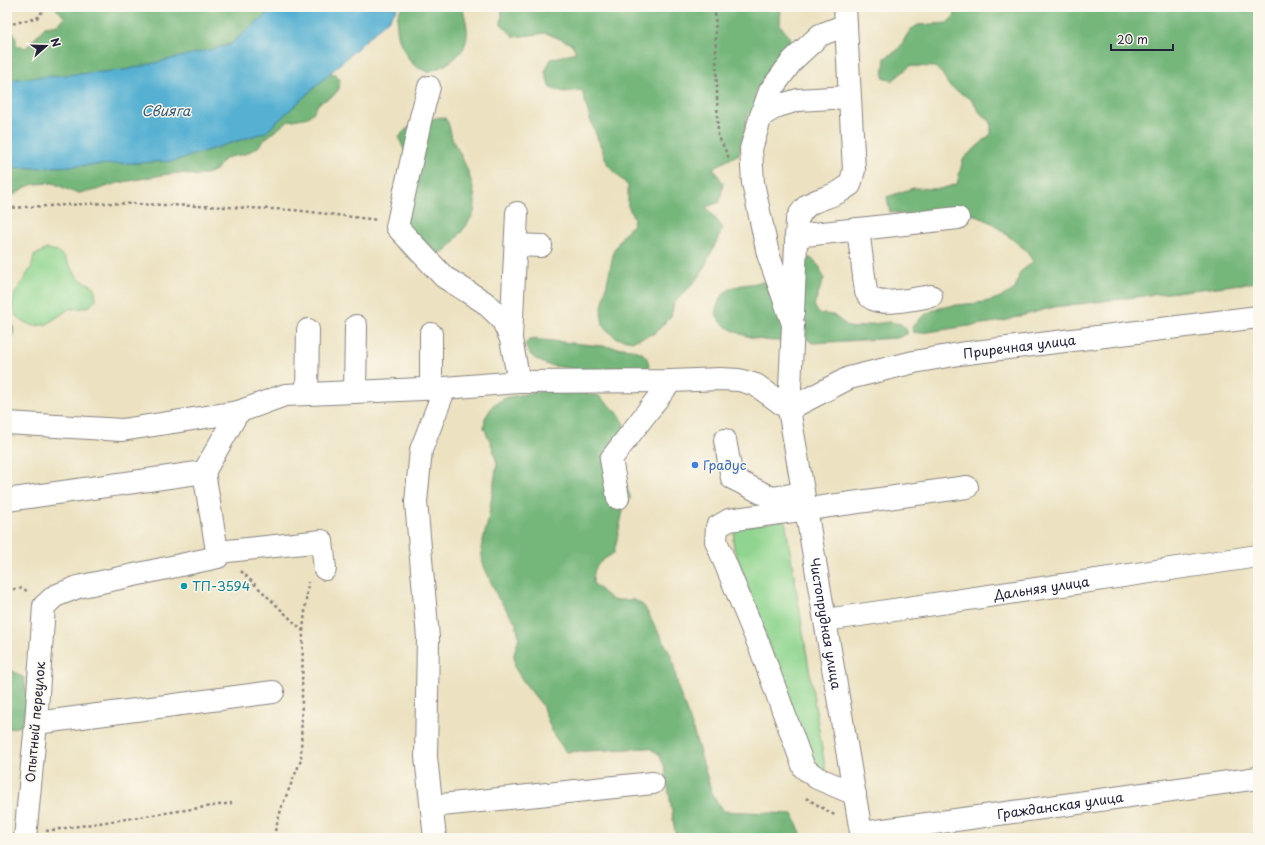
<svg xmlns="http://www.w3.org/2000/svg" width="1265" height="845" viewBox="0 0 1265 845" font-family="'Playpen Sans',sans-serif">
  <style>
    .green { fill: #90d58f; stroke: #597c65 }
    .forest { fill: #74b67a; stroke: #4b6c5a }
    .water { fill: #54b0d2; stroke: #3b6986 }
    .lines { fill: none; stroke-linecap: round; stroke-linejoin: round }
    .minor-casing { stroke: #87827e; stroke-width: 24 }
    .path { stroke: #87827e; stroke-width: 2.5; stroke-dasharray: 3 3; stroke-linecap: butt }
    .minor { stroke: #fff; stroke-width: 22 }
    .shop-dot { fill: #3f7fe0; stroke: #fbf7ec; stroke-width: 1.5 }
    .culture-dot { fill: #0f9aa8; stroke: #fbf7ec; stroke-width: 1.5 }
    .labels { text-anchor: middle; stroke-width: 3; stroke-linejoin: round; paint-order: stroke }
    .street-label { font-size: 13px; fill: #22223b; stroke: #fbf7ec }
    .shop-label { font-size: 13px; fill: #366cbe; stroke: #fbf7ec; text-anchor: start }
    .culture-label { font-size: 13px; fill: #0d838f; stroke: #fbf7ec; text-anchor: start }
    .water-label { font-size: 14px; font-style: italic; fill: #365b77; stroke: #fbf7ec }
  </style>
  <rect width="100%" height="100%" fill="#fbf7ec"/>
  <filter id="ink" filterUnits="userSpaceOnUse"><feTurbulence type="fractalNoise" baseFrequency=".025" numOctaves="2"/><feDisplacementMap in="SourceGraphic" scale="8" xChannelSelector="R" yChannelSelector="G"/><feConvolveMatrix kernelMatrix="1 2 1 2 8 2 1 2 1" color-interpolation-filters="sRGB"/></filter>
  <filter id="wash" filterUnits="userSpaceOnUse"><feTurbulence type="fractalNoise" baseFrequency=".012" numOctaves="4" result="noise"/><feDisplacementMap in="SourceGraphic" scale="16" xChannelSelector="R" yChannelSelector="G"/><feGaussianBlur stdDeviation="0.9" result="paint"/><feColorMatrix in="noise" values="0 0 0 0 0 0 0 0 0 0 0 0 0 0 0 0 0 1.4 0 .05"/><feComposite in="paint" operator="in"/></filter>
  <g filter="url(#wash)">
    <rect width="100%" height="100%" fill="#ece2c1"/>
    <g class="green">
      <path d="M 46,249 C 66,250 67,265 78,277 C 87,287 95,279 96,299 L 90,306 L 82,308 L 69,309 L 47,324 L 33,326 L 22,321 L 16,316 L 12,304 L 15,293 L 31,268 L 34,256 Z"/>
      <path d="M 785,520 L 826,773 L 813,766 L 734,548 L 733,540 L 735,531 L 740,527 Z"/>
    </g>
    <g class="forest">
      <path d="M 56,7 L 290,7 L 254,31 L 192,63 L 7,85 L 7,32 L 13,32 L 16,38 L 16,45 L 26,48 L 45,27 L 57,25 L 65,18 L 56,9 Z"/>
      <path d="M 402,7 L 462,7 C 469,28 472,47 451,61 C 445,66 435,69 428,72 C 424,70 417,68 414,65 C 401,51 390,24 402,7 Z"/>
      <path d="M 506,7 L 522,7 L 530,12 L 537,7 L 781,7 L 780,25 L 793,42 L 792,51 L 765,79 L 755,92 L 755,105 L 747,117 L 739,154 L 713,168 L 723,183 L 720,202 L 706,207 L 723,228 L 700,276 L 674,303 L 671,317 L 655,333 L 633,341 L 616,338 L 603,326 L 601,312 L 614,250 L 624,234 L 633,224 L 634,218 L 628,206 L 628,186 L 608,165 L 590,119 L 582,90 L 564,92 L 550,88 L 545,72 L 551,59 L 576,52 L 572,44 L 546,33 L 514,37 L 501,24 L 502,9 Z"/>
      <path d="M 954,7 L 1258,7 L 1258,282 L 1054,307 L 1003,321 L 921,333 L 913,332 L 912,327 C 918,320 926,313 934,310 C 950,304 967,305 984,302 C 995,300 1006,295 1015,289 L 1020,272 L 1033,262 L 1027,251 L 992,223 L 961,209 L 915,216 L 890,212 L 887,197 L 913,188 L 940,189 L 957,184 L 963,159 L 991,134 L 991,122 L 980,113 L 972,100 L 949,86 L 943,75 L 935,67 L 910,66 L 892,81 L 883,77 L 885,58 L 898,50 L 910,30 L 918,25 L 947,23 L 955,15 Z"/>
      <path d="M 319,72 L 336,74 L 340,80 L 339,89 L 333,96 L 319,103 L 313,113 L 308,117 L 288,121 L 266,138 L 258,147 L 245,154 L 229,157 L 222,161 L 217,169 L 209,173 L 198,176 L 184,173 L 168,174 L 118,183 L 93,191 L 79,193 L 73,192 L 53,183 L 34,184 L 26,187 L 16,194 L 7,196 L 7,161 Z"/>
      <path d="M 441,117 L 445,118 C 452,127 449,134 454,143 C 464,159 479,193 474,212 C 473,218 452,245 447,249 C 444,251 440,253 436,254 C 430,255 409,254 403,252 C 399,250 397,247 395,243 L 405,152 L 399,138 C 406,124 426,120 441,117 Z"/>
      <path d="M 805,258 L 811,258 L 819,266 L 824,278 L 814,305 L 818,313 L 833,315 L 849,327 L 855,328 L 872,324 L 889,322 L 901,324 L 907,330 L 907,334 L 897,338 L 812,343 L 805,337 L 801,327 Z"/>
      <path d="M 762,282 L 768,282 L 788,327 L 783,340 C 767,344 731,334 720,321 C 714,314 716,305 721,298 C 724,293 728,289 735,287 C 743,284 753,284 762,282 Z"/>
      <path d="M 7,314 C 14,325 17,333 7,342 Z"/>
      <path d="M 532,339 L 632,349 C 642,353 648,354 649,367 L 643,372 L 627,377 L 548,365 C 538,361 528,356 525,344 L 528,341 Z"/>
      <path d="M 557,389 L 599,396 L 619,414 L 630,438 L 616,460 L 631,498 L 624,506 L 614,553 C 600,562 593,564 593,583 L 612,600 L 635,600 L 644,606 L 672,657 L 679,691 L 690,720 L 713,796 L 723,811 L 793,814 L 803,838 L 676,838 L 665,768 L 659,754 L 649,748 L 566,752 L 553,734 L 542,705 L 523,681 L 515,668 L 514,654 L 519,637 L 516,623 L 498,598 L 483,564 L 481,548 L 488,521 L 497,463 L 491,443 L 484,428 L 485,418 L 493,405 L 507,397 Z"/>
      <path d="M 7,667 L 24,678 L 28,699 L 21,726 L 7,729 Z"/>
    </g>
    <path class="water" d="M 275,7 L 398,7 L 390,18 L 266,132 L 174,161 L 35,168 L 7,167 L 7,80 L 125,70 L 229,45 Z"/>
  </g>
  <g filter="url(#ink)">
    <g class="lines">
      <defs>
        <g id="minor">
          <path id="s1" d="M 846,25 L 820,35 L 793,60 L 770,91 L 761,116 L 751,149 L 753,183 L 768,254 L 793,324 L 789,409 L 862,838"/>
          <path d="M 429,87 L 421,117 L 397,227 L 444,277 L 484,302 L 502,319 L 511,339 L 519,382"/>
          <path d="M 761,116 L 778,106 L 798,100 L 849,97"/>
          <path d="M 858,229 L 866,292 C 868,296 870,298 875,300 C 886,305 918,298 931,296"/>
          <path d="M 796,236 L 958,218"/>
          <path d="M 516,245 L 541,246"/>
          <path d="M 793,313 L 797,220 C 807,198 820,202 839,192 C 843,190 846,187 850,185 L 854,170 L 845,7"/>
          <path d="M 511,338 L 517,213"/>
          <path d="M 431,389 L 431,334"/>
          <path d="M 355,392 L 356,326"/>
          <path d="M 307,394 L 308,330"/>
          <path id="s2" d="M 789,409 L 849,378 L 914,362 L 959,354 L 1258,317"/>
          <path d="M 7,423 L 122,430 L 238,412 L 285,395 L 445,388 L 519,382 L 671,381 L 720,379 L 739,380 L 756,385 L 789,409"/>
          <path d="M 725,440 L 732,478 L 772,498 L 803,493"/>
          <path d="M 204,472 L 238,412"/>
          <path d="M 618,498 L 611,459 L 671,381"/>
          <path d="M 7,500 L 204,472 L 218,557 L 78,587 L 55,596 L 44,606 L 36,723 L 25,838"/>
          <path d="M 218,552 L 322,541 L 325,569"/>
          <path id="s3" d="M 826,620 L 1258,556"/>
          <path d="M 36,723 L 273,692"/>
          <path d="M 855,794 L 817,778 L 804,768 L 761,650 L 716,541 L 717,527 L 729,520 L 967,487"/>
          <path d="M 432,806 L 653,783"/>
          <path id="s4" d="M 862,833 L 1258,778"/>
          <path d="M 435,838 L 426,757 L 428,638 L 416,502 L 421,450 L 445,388"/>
        </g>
      </defs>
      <use href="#minor" class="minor-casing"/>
      <g class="path">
        <path d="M 715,7 L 718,135 L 729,158"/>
        <path d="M 7,25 L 37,18 L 46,7"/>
        <path d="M 7,208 L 106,203 L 227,207 L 294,210 L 378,220"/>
        <path d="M 241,571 L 303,631 L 301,760 L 282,806 L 273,838"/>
        <path d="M 7,590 L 23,588 L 29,593"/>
        <path d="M 303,631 L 308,582"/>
        <path d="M 806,798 L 836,816"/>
        <path d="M 46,831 L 232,803"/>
      </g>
      <use href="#minor" class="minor"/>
    </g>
  </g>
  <circle class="shop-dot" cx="695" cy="465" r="4"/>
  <circle class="culture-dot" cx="184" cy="586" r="4"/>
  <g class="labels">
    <g class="street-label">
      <text dy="5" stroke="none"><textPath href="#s2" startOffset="241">Приречная улица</textPath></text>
      <text dy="5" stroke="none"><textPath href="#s3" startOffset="218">Дальняя улица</textPath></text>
      <text dy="5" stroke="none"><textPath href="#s1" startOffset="648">Чистопрудная улица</textPath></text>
      <text transform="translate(35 722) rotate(-85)" y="5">Опытный переулок</text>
      <text dy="5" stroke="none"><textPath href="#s4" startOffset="200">Гражданская улица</textPath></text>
    </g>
    <g class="shop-label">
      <text x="703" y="470">Градус</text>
    </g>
    <g class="culture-label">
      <text x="192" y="591">ТП-3594</text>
    </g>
    <g class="water-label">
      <text x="166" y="116">Свияга</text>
    </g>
  </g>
  <rect width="1265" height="845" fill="none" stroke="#fbf7ec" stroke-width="24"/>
  <g transform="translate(46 46) rotate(70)" stroke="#fbf7ec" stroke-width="3" paint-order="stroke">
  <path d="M0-3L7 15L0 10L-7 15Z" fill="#22223b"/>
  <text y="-6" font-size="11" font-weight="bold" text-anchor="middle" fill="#22223b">N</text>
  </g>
  <path d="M1111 44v6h62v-6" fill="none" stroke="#22223b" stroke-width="2"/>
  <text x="1117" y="44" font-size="12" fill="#22223b" stroke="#fbf7ec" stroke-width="3" paint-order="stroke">20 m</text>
</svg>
